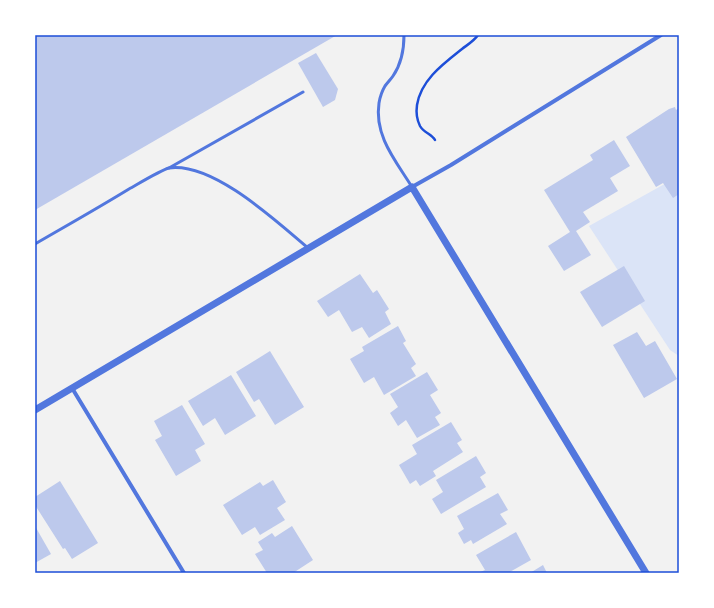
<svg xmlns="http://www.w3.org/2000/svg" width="714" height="608" viewBox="0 0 714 608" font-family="'Archivo Narrow',sans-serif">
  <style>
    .green { fill: #dbe4f7 }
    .building { fill: #bdc9ec }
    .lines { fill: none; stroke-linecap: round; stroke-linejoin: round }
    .path { stroke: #1d4ed8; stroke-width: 2.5 }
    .service { stroke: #5277de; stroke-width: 3 }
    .minor { stroke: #5277de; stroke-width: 4 }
    .tertiary { stroke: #5277de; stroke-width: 7 }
    .neatline { fill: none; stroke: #1d4ed8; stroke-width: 1.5 }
  </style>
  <rect width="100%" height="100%" fill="#f2f2f2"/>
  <path class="green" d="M 679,176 L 679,356 L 670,350 L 589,226 Z"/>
  <g class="building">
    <path d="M 35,35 L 337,35 L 35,210 Z"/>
    <path d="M 316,53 L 338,89 L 335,100 L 323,107 L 298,63 Z"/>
    <path d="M 675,107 L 676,110 L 679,108 L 679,194 L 673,198 L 663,183 L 656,187 L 626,137 L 669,109 Z"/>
    <path d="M 614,140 L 630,166 L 610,178 L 618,191 L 583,212 L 590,222 L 576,231 L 591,255 L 564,271 L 548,246 L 570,232 L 544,190 L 593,160 L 590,155 Z"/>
    <path d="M 624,266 L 645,301 L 602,327 L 580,292 Z"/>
    <path d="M 360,274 L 373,293 L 377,290 L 389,309 L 385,312 L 391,324 L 369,338 L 362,327 L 352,332 L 339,310 L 328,317 L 317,301 Z"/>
    <path d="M 398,326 L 406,341 L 403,343 L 416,364 L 411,368 L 416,376 L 384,395 L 374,377 L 364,383 L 350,359 L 364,351 L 362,347 Z"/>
    <path d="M 637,332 L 646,346 L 655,341 L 677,379 L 644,398 L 613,345 Z"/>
    <path d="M 270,351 L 304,407 L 275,425 L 259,399 L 254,402 L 236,372 Z"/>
    <path d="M 427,372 L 438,390 L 430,395 L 441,413 L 435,417 L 440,425 L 417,438 L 406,420 L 398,426 L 390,413 L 398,407 L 390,394 Z"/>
    <path d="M 231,375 L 256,416 L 225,435 L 215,418 L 203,426 L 188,401 Z"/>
    <path d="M 182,405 L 205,444 L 195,450 L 201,461 L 176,476 L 155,440 L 162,436 L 154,421 Z"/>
    <path d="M 451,422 L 462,440 L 457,443 L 463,452 L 433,471 L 436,476 L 420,486 L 416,480 L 410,484 L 399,465 L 417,454 L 412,445 Z"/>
    <path d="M 476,456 L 486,473 L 480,477 L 486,487 L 441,514 L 432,499 L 443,492 L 436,480 Z"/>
    <path d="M 273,480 L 286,502 L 277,508 L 285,520 L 260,535 L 255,527 L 242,535 L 223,505 L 260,482 L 263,486 Z"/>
    <path d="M 60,481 L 98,543 L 72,559 L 65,548 L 63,549 L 35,505 L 35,497 Z"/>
    <path d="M 498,493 L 508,510 L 500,514 L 507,524 L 473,544 L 471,540 L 464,544 L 458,533 L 464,529 L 457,516 Z"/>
    <path d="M 35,526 L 51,554 L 35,563 Z"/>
    <path d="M 292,526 L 313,560 L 293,573 L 267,573 L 255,554 L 263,550 L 258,542 L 272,533 L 275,537 Z"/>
    <path d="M 516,532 L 531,560 L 508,573 L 478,573 L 485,570 L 476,555 Z"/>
    <path d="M 543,565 L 547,573 L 530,573 Z"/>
  </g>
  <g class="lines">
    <path class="path" d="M 435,140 C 432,134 424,133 420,126 C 417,120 416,112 417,105 C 421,80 443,64 462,49 C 467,45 474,41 478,35"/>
    <g class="service">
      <path d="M 404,35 C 404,50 402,63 393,76 C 391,79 388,82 385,86 C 382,91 380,97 379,103 C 374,136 396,161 412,187"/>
      <path d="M 169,168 L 303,92"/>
      <path d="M 35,244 C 66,226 98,208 129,189 C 138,184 161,170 169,168 C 213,162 276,221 308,248"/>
    </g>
    <g class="minor">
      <path d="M 412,187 L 451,165 L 661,35"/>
      <path d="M 72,388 L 184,573"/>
    </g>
    <path class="tertiary" d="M 35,410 L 412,187 L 646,573"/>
  </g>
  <rect width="714" height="608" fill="none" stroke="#ffffff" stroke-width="72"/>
  <rect x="36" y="36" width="642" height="536" class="neatline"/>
</svg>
